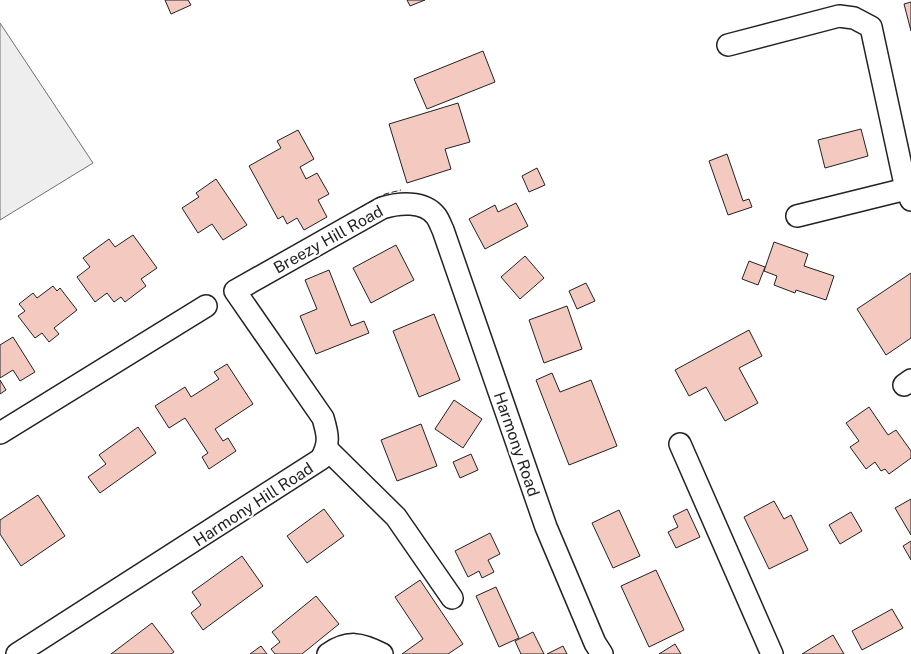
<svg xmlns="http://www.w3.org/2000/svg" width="911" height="654" viewBox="0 0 911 654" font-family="'Public Sans',sans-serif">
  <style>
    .green { fill: #eee; stroke: #6f6f6f }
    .building { fill: #f3c9c0; stroke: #222 }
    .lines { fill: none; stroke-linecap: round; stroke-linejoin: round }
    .minor-casing { stroke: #222; stroke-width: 24 }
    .minor { stroke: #fff; stroke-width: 21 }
    .fence { stroke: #222; stroke-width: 1; stroke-dasharray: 6 2.5; stroke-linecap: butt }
    .labels { text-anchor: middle; stroke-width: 4; stroke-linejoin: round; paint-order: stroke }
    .street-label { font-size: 16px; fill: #222; stroke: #fff }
  </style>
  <rect width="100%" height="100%" fill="#fff"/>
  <path class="green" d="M 0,23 L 93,163 L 0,220 Z"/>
  <g class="building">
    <path d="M 165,0 L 188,0 L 191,5 L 171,14 Z"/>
    <path d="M 407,0 L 425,0 L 410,6 Z"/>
    <path d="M 911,2 L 911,31 L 904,4 Z"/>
    <path d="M 483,51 L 495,82 L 427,109 L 414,79 Z"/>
    <path d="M 458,103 L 470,142 L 445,149 L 451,169 L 407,183 L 389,124 Z"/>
    <path d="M 861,129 L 868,156 L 825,168 L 818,140 Z"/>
    <path d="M 298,130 L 314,159 L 300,167 L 306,179 L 317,173 L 329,194 L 318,200 L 327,217 L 304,230 L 297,218 L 287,224 L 283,216 L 278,219 L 249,166 L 281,148 L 277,141 Z"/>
    <path d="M 727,154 L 743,201 L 749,199 L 752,207 L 728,215 L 709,161 Z"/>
    <path d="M 537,168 L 545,185 L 529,192 L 522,176 Z"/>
    <path d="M 216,179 L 247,225 L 223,240 L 212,224 L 198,233 L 182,208 L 199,197 L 196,193 Z"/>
    <path d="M 516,203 L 528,226 L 485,249 L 469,219 L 495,205 L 498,212 Z"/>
    <path d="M 133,235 L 157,268 L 141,279 L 146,286 L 125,302 L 121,297 L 114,302 L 107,293 L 95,302 L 77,277 L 90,267 L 83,258 L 109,239 L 115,247 Z"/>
    <path d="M 774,242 L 808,254 L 804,266 L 834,276 L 826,300 L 796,290 L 795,293 L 774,285 L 777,276 L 764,271 Z"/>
    <path d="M 396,245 L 414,280 L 371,303 L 353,268 Z"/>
    <path d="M 525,256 L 544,278 L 520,299 L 501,277 Z"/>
    <path d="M 749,261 L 765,267 L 758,285 L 742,279 Z"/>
    <path d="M 329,270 L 351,326 L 364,321 L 369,333 L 316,354 L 300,316 L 317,309 L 305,280 Z"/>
    <path d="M 911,273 L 911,338 L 886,355 L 857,309 Z"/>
    <path d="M 586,283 L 595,301 L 577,309 L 569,291 Z"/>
    <path d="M 53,286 L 57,291 L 60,288 L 77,310 L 54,328 L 59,334 L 49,342 L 42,333 L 35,338 L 18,316 L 25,311 L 19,304 L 33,293 L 37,298 Z"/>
    <path d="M 567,306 L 582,349 L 544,363 L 529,320 Z"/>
    <path d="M 434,314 L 460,380 L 419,397 L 393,331 Z"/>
    <path d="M 749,330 L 762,356 L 739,368 L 758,403 L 725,421 L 706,387 L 689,396 L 675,370 Z"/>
    <path d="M 13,337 L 35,372 L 20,381 L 13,370 L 0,378 L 0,345 Z"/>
    <path d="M 227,364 L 253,404 L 215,429 L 223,441 L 228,438 L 236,451 L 209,469 L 202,457 L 208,453 L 185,418 L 169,428 L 155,406 L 185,387 L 191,397 L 219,379 L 214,372 Z"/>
    <path d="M 552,373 L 560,392 L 591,380 L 617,446 L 569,465 L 536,380 Z"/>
    <path d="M 0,380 L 6,390 L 0,394 Z"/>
    <path d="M 454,400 L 482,419 L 463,448 L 435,429 Z"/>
    <path d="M 869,407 L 888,435 L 896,430 L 911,451 L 911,458 L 889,474 L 885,469 L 881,471 L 875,462 L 866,469 L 850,447 L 859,441 L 846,423 Z"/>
    <path d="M 421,424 L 437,466 L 397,481 L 381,440 Z"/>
    <path d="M 138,427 L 156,453 L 100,493 L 88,477 L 106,464 L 99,455 Z"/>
    <path d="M 471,454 L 478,470 L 460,478 L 453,462 Z"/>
    <path d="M 38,495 L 65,536 L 21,566 L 0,534 L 0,520 Z"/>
    <path d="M 911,499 L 911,535 L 895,508 Z"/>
    <path d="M 774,501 L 784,519 L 791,515 L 808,550 L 769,569 L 744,517 Z"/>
    <path d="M 324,509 L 344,536 L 307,563 L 287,536 Z"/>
    <path d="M 687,509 L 700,537 L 676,548 L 668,532 L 678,527 L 673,516 Z"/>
    <path d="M 619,510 L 640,556 L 613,568 L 592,523 Z"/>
    <path d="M 851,512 L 862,531 L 840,544 L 829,525 Z"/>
    <path d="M 490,533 L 500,554 L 488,560 L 494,572 L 482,578 L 479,571 L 468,577 L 455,551 Z"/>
    <path d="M 911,541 L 911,560 L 903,546 Z"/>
    <path d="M 242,556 L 263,586 L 203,630 L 191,613 L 201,605 L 192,592 Z"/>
    <path d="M 656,570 L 684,630 L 649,647 L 621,586 Z"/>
    <path d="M 420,580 L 463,644 L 448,654 L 402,654 L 423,639 L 395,597 Z"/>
    <path d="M 496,587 L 519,638 L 499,647 L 476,596 Z"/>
    <path d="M 316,596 L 339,624 L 302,654 L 275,654 L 271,649 L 280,642 L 272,632 Z"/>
    <path d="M 892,609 L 903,628 L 862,650 L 852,631 Z"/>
    <path d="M 152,623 L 174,652 L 171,654 L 111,654 Z"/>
    <path d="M 533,632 L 544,654 L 521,654 L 515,641 Z"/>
    <path d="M 833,635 L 844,654 L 802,654 Z"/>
    <path d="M 675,644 L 681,654 L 659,654 Z"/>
    <path d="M 261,646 L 267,654 L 250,654 Z"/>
    <path d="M 563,646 L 567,654 L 547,654 Z"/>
  </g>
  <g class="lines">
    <defs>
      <g id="minor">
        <path d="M 728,45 L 839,16 L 854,18 L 871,27 L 906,189 L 911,200"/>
        <path d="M 797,216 L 906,189"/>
        <path d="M 904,385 L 911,380"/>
        <path d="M 0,433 L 206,306"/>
        <path d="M 680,444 L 772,654"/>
        <path d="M 327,449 L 396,517 L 452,598"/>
        <path d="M 17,654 L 321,459 C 330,443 328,435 323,418 L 235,291 L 382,208 C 398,203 424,200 436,216 C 439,220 441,226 443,230 L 546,527 L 595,643 L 602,654"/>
        <path d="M 328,654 C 348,640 361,643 382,654"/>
      </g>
    </defs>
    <use href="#minor" class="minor-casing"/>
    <use href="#minor" class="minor"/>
    <path class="fence" d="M 361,207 L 385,194 L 401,190"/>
  </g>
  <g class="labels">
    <g class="street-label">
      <text transform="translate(328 239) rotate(-29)" y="6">Breezy Hill Road</text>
      <text transform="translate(517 444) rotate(71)" y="6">Harmony Road</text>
      <text transform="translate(253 504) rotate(-33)" y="6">Harmony Hill Road</text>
    </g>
  </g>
</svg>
